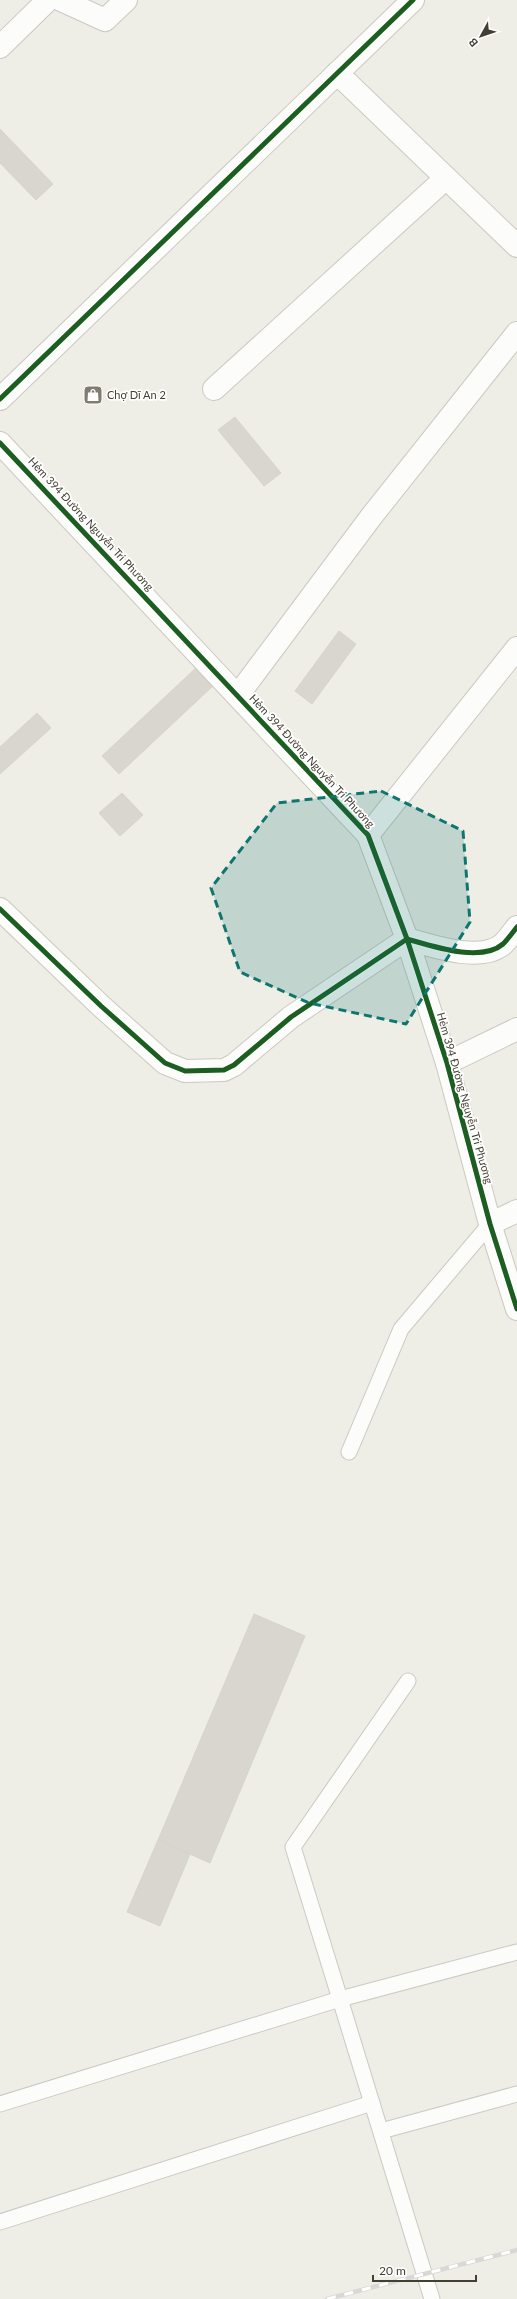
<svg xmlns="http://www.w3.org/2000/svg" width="517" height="2299" viewBox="0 0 517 2299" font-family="Lato,sans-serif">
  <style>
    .building { fill: #d8d6cf; stroke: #d7d4cc }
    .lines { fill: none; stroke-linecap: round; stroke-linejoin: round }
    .lane-casing { stroke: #cbc9c2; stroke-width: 17 }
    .street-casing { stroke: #cbc9c2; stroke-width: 24 }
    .lane { stroke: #fcfcfb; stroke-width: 15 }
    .street { stroke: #fcfcfb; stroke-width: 22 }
    .rail-casing { stroke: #d8d8d7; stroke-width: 4.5 }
    .rail { stroke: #fff; stroke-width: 3; stroke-dasharray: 9; stroke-linecap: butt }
    .cycleway-casing { stroke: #fff; stroke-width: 8 }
    .cycleway { stroke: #1b5e20; stroke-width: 5 }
    .marked { fill: #0f766e; fill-opacity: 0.2; stroke: #0f766e; stroke-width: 3; stroke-dasharray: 8 5; stroke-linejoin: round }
    .labels { text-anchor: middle; stroke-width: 3.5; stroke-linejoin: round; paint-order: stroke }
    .poi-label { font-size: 11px; fill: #443f33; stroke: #fff; text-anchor: start }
    .street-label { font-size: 11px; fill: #443f33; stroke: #fff }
  </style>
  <rect width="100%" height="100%" fill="#eeede6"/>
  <g class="building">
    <path d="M 0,129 L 53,184 L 36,200 L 0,163 Z"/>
    <path d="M 235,417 L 281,473 L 264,486 L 218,430 Z"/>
    <path d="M 339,631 L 356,644 L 312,704 L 295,691 Z"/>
    <path d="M 198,666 L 215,684 L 119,774 L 102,756 Z"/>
    <path d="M 37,713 L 51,728 L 0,774 L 0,747 Z"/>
    <path d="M 122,793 L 143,815 L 120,836 L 99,813 Z"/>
    <path d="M 254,1614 L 305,1636 L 210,1863 L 158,1840 Z"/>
    <path d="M 158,1840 L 190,1854 L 160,1926 L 127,1912 Z"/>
  </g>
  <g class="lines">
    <defs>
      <g id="lane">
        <path d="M 349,1452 L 401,1329 L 490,1224"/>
        <path d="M 0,2104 L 340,1999 L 293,1847 L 408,1681"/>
        <path d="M 381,2131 L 517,2094"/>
        <path d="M 0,2222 L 372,2103"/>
        <path d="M 432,2299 L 340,1999 L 517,1952"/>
      </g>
      <g id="street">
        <path d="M 61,0 L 105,20 L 126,0"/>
        <path d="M 0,47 L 48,0"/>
        <path d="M 337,73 L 517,246"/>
        <path d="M 214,389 L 446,178"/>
        <path d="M 0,399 L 413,0"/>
        <path d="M 0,443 L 368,835 L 407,939 L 447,1063 L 490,1224 L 517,1309"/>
        <path d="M 238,695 L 371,517 L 517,333"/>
        <path d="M 368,835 L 517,648"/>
        <path d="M 0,909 L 101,1006 L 165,1063 L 185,1071 L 224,1070 L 234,1065 L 291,1017 L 407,939 C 432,946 481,963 503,944 C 508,939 513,932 517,927"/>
        <path d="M 447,1063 L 517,1029"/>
        <path d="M 490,1224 L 517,1211"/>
      </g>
    </defs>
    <use href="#lane" class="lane-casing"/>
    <use href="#street" class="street-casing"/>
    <use href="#lane" class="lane"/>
    <use href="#street" class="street"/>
    <defs>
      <path id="rail" d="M 327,2299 L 517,2250"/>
    </defs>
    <use href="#rail" class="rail-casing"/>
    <use href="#rail" class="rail"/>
    <defs>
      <g id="cycleway">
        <path d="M 0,399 L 413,0"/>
        <path d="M 0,443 L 368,835 L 407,939 L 447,1063 L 490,1224 L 517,1309"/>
        <path d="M 0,909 L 101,1006 L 165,1063 L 185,1071 L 224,1070 L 234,1065 L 291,1017 L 407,939 C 432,946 481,963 503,944 C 508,939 513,932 517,927"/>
      </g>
    </defs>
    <use href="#cycleway" class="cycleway-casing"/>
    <use href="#cycleway" class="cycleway"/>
  </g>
  <path class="marked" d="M 381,791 L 463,831 L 470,922 L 406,1024 L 309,1003 L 240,972 L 211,888 L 277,803 Z"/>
  <defs>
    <symbol id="shop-square" viewBox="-11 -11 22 22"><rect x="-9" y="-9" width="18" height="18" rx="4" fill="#807c72" stroke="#fff"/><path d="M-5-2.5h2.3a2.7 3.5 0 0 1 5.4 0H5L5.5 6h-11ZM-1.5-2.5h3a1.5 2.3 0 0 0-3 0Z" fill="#fff"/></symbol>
  </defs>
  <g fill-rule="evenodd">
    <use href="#shop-square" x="82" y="384" width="22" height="22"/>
  </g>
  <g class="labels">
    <g class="poi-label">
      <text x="107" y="399">Chợ Dĩ An 2</text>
    </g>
    <g class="street-label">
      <text transform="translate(91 524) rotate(47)" y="4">Hẻm 394 Đường Nguyễn Tri Phương</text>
      <text transform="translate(312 761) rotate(47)" y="4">Hẻm 394 Đường Nguyễn Tri Phương</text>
      <text transform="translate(465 1098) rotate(74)" y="4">Hẻm 394 Đường Nguyễn Tri Phương</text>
    </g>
  </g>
  <g transform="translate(481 36) rotate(230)" stroke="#ffffff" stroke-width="3" paint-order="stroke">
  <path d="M0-3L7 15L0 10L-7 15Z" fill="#443f33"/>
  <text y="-6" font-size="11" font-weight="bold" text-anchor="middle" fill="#443f33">B</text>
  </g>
  <path d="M373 2275v6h103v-6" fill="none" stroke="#443f33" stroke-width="2"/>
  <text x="379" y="2275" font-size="12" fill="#443f33" stroke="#ffffff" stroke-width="3" paint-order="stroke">20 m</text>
</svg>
